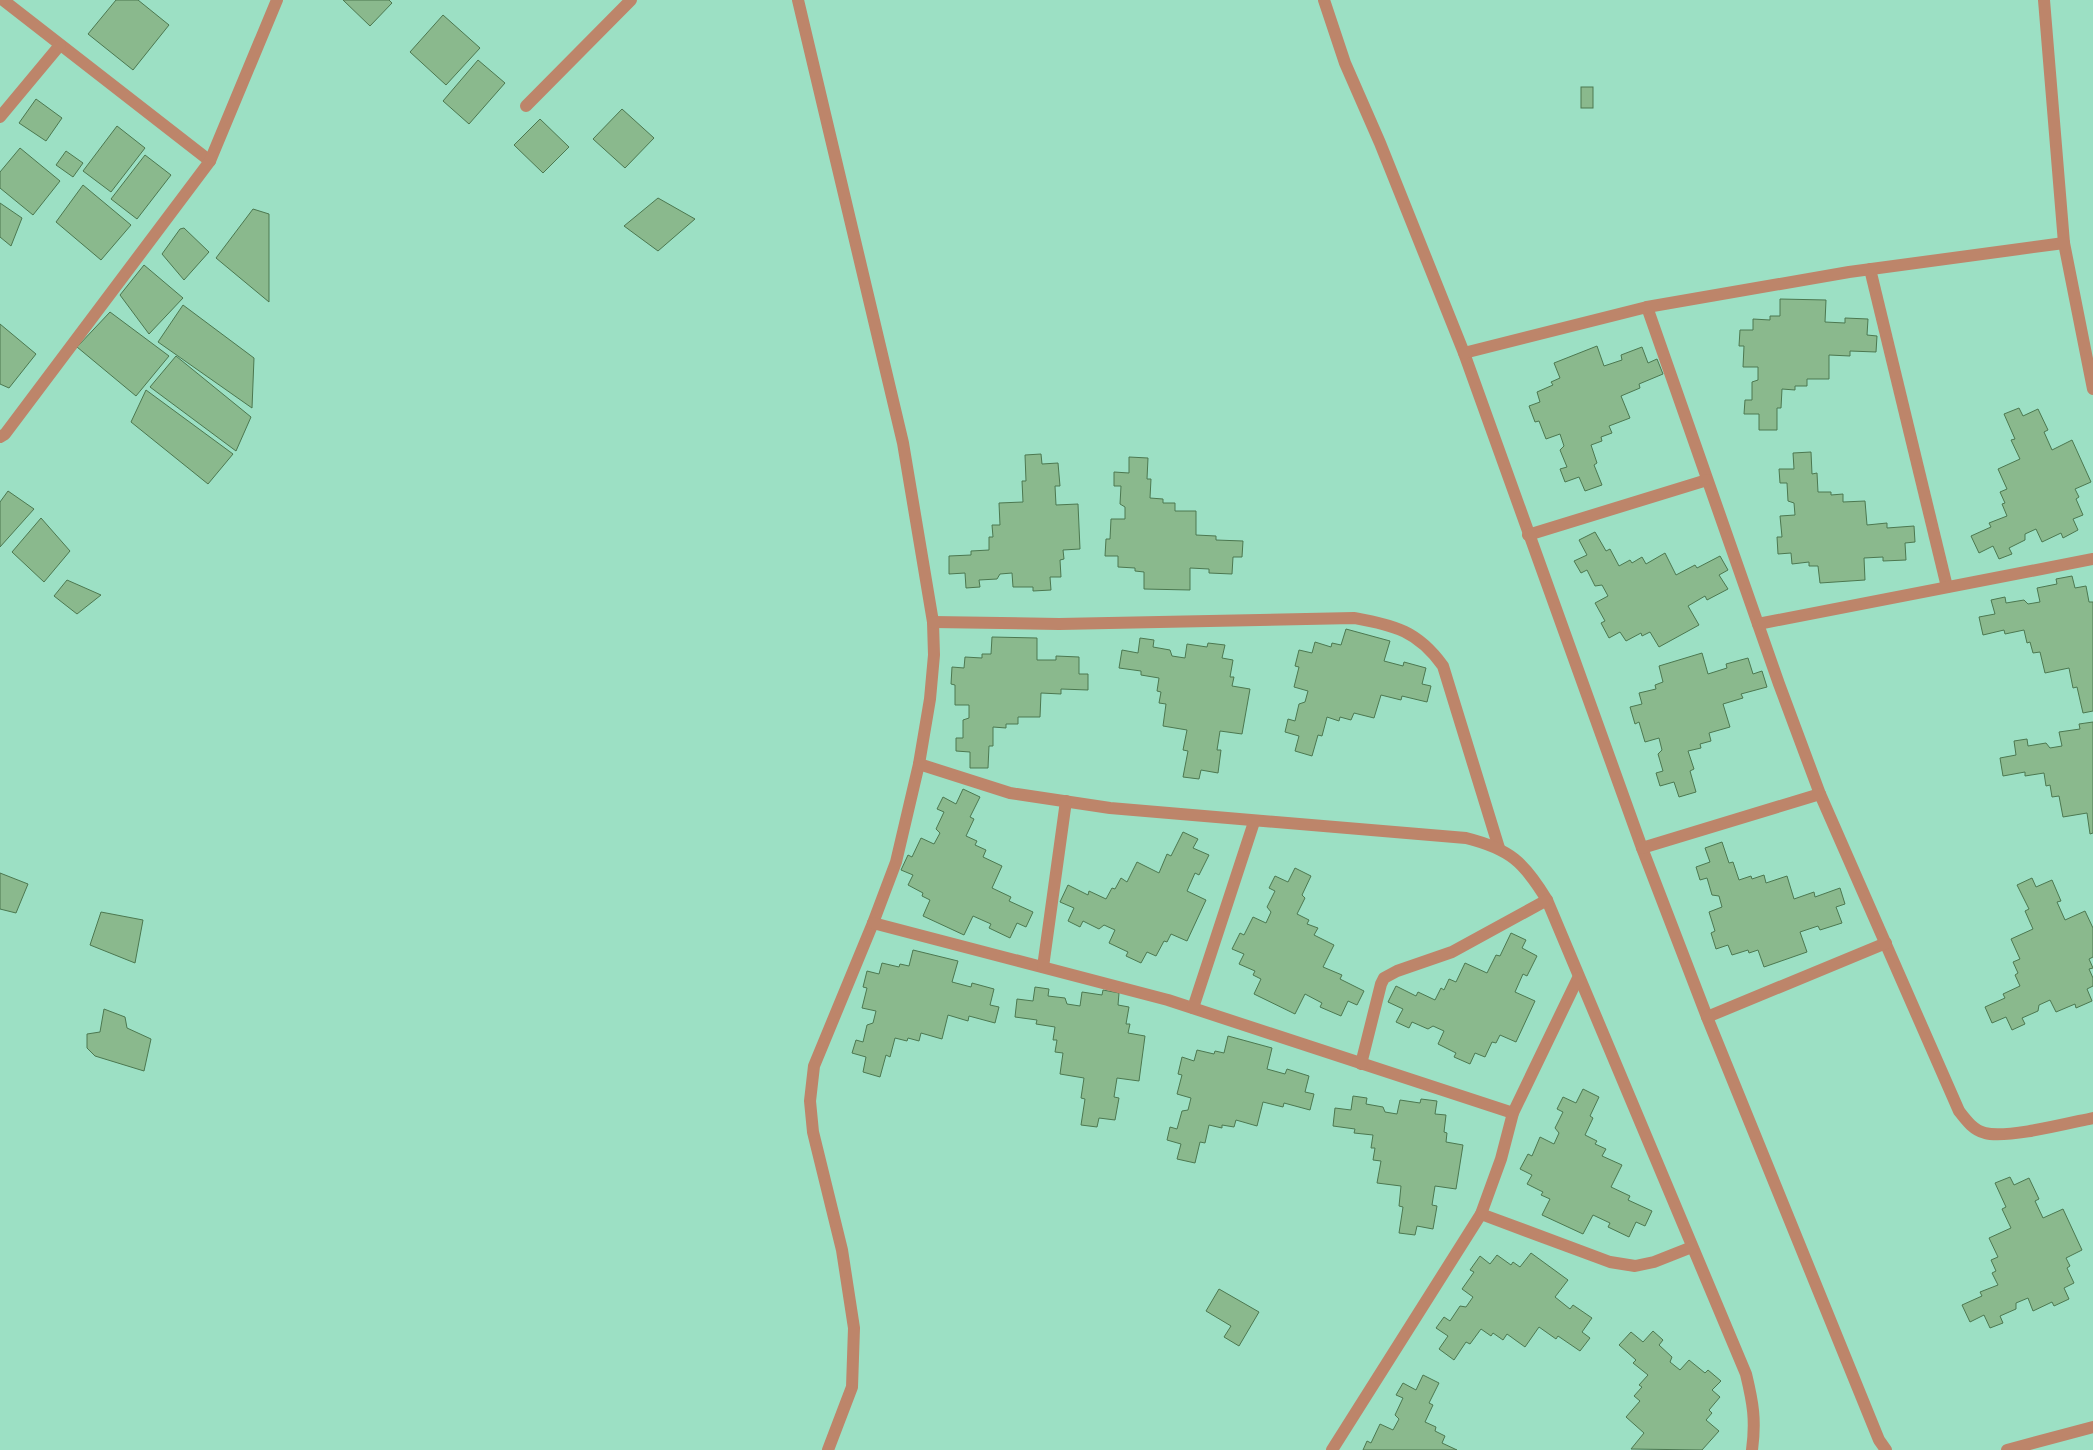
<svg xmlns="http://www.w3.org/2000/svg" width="2093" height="1450" viewBox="0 0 2093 1450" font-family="'IBM Plex Serif',serif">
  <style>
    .building { fill: #8ab98d; stroke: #4c7850 }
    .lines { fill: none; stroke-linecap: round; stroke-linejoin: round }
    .minor { stroke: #bd856a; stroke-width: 12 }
  </style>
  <rect width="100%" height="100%" fill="#9ce0c4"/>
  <g class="building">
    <path d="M 116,0 L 138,0 L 169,25 L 133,70 L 88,34 Z"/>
    <path d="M 343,0 L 389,0 L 392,3 L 370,26 Z"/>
    <path d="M 443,15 L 480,48 L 446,85 L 410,52 Z"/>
    <path d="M 478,60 L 505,83 L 469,124 L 443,101 Z"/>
    <rect x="1581" y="87" width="12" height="21"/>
    <path d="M 36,99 L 62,118 L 46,141 L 19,123 Z"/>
    <path d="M 622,109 L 654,138 L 625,168 L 593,139 Z"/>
    <path d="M 540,119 L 569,147 L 543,173 L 514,145 Z"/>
    <path d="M 117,126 L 145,148 L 111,192 L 83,171 Z"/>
    <path d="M 20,148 L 60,181 L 33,215 L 0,188 L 0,172 Z"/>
    <path d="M 66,151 L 83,163 L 73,177 L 56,165 Z"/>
    <path d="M 145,155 L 171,175 L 137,219 L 111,199 Z"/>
    <path d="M 83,185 L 131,225 L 101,260 L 56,222 Z"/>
    <path d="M 658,198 L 695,219 L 658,251 L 624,226 Z"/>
    <path d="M 0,203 L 22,218 L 11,246 L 0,237 Z"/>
    <path d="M 253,209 L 269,214 L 269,302 L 216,258 Z"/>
    <path d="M 184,228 L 209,252 L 184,280 L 162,254 L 180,229 Z"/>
    <path d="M 144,265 L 183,298 L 149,334 L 120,295 Z"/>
    <path d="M 1780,299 L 1826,300 L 1825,322 L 1845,323 L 1845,318 L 1868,319 L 1867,335 L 1877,336 L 1876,352 L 1850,351 L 1850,356 L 1829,355 L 1829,379 L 1807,379 L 1807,386 L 1795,386 L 1795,390 L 1782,389 L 1781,408 L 1777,408 L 1777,430 L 1759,430 L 1759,414 L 1744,414 L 1745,400 L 1752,400 L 1752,382 L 1758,380 L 1758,367 L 1743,367 L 1744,346 L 1739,346 L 1740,330 L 1753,330 L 1753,319 L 1770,320 L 1770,316 L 1780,316 Z"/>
    <path d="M 183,305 L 254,358 L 252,408 L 158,342 Z"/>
    <path d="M 110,312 L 169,356 L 136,396 L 77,347 Z"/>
    <path d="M 0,324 L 36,354 L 9,388 L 0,384 Z"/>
    <path d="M 1597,346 L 1604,366 L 1622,360 L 1621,355 L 1642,347 L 1648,363 L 1657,359 L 1663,374 L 1639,384 L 1640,388 L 1621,396 L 1630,418 L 1609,426 L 1612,433 L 1601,437 L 1602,441 L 1591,445 L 1597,463 L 1594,465 L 1602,485 L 1585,491 L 1579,477 L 1565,482 L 1560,469 L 1567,467 L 1560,450 L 1564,446 L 1560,434 L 1546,439 L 1539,421 L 1535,422 L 1529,406 L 1540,402 L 1537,392 L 1553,385 L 1551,382 L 1560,378 L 1554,363 Z"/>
    <path d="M 176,356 L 251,417 L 236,451 L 150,387 Z"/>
    <path d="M 146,390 L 233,454 L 208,484 L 131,422 Z"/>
    <path d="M 2019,408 L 2023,416 L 2038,409 L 2048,430 L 2044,432 L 2052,450 L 2072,440 L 2091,482 L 2075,489 L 2079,497 L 2076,499 L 2083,515 L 2073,519 L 2078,530 L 2063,538 L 2061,533 L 2042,542 L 2036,529 L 2025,534 L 2025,540 L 2009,548 L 2012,554 L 1999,559 L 1993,546 L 1979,553 L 1971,536 L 1991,527 L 1989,523 L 2007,516 L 2002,504 L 2005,503 L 2000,492 L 2007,489 L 1998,469 L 2020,459 L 2011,440 L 2015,439 L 2004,414 Z"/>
    <path d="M 1811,452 L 1812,474 L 1817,473 L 1818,492 L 1831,492 L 1831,495 L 1843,494 L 1843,502 L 1865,501 L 1867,525 L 1887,523 L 1887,528 L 1914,526 L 1915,542 L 1905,543 L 1906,560 L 1883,561 L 1883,557 L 1864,558 L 1865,580 L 1820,583 L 1818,566 L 1809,566 L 1809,562 L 1792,564 L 1791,553 L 1778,554 L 1777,537 L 1782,537 L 1780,516 L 1795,515 L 1794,503 L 1788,501 L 1787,483 L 1780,483 L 1779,469 L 1794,469 L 1793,453 Z"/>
    <path d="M 1041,454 L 1042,464 L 1058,463 L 1060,486 L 1055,486 L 1056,505 L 1078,504 L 1080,549 L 1063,550 L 1064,559 L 1060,560 L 1061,577 L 1050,577 L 1051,590 L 1033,591 L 1033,587 L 1013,587 L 1012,573 L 1000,574 L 997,579 L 979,580 L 980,587 L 966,588 L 965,573 L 949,574 L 949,556 L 971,555 L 971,551 L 989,550 L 989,537 L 993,537 L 992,525 L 1000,525 L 999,503 L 1023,502 L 1022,481 L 1026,481 L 1025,455 Z"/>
    <path d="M 1129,457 L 1148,458 L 1147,479 L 1151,479 L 1150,498 L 1163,499 L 1163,503 L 1175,503 L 1175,511 L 1196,511 L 1196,535 L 1216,536 L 1216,540 L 1243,541 L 1242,557 L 1233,557 L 1232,574 L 1209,573 L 1209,569 L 1190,568 L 1190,590 L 1144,589 L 1144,572 L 1135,571 L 1135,568 L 1118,567 L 1118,556 L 1105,556 L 1106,539 L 1110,539 L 1111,519 L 1125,519 L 1125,507 L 1120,504 L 1121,486 L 1114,486 L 1114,472 L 1129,473 Z"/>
    <path d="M 8,491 L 34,509 L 0,547 L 0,502 Z"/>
    <path d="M 41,518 L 70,551 L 44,582 L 12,552 Z"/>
    <path d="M 1595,532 L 1606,551 L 1610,549 L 1619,566 L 1630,560 L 1632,563 L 1642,557 L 1646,564 L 1665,553 L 1676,575 L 1695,565 L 1697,568 L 1720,556 L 1728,570 L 1719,575 L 1728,589 L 1707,600 L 1705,596 L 1688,606 L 1699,625 L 1659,647 L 1650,632 L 1642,636 L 1641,633 L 1626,641 L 1620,632 L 1609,638 L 1601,623 L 1605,621 L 1595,603 L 1608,596 L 1602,585 L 1595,586 L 1587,570 L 1581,573 L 1574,561 L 1587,555 L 1579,540 Z"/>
    <path d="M 2072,576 L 2075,588 L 2086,586 L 2089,602 L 2093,602 L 2093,711 L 2083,713 L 2077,687 L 2073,688 L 2069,668 L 2045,673 L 2040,652 L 2033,653 L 2030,642 L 2027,643 L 2024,630 L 2005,634 L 2004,630 L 1983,635 L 1979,617 L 1995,614 L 1991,600 L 2005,597 L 2006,603 L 2024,600 L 2028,604 L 2040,602 L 2037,588 L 2057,584 L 2056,579 Z"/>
    <path d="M 67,580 L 101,595 L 77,614 L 54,596 Z"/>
    <path d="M 1346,629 L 1390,641 L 1384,661 L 1403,666 L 1404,662 L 1426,668 L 1422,684 L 1431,686 L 1427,702 L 1402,696 L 1401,700 L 1381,695 L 1374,718 L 1354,713 L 1351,720 L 1340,717 L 1339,721 L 1327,717 L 1322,736 L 1318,735 L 1312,756 L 1295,751 L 1299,736 L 1285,732 L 1288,719 L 1295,721 L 1299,704 L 1305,702 L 1308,691 L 1294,687 L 1299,667 L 1295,666 L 1299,650 L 1312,653 L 1315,642 L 1331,647 L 1332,643 L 1341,645 Z"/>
    <path d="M 992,637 L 1037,638 L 1037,660 L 1056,660 L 1056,656 L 1079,657 L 1079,674 L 1088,674 L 1088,690 L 1061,689 L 1061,694 L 1041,693 L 1040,717 L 1018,717 L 1018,724 L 1006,724 L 1006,728 L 993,727 L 993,746 L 989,746 L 988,768 L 970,768 L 970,752 L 956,751 L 956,738 L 963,738 L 963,720 L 969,718 L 969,705 L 955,705 L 955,685 L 951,684 L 952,667 L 964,668 L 965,657 L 982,658 L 982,654 L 991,654 Z"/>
    <path d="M 1140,638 L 1154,640 L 1153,647 L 1170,650 L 1172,656 L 1185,658 L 1187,644 L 1207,647 L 1208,643 L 1225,645 L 1222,658 L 1233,660 L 1230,677 L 1234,677 L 1232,686 L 1250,689 L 1242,734 L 1220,731 L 1217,750 L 1221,750 L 1218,773 L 1201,770 L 1199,779 L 1183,777 L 1188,751 L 1183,750 L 1187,730 L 1163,726 L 1166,704 L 1159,703 L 1161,692 L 1157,691 L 1159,678 L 1141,675 L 1141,671 L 1119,668 L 1122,650 L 1138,653 Z"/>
    <path d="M 1702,653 L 1708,674 L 1727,668 L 1726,664 L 1748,658 L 1753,674 L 1762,671 L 1767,687 L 1741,694 L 1743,698 L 1723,704 L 1730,727 L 1709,733 L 1711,741 L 1700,744 L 1701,748 L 1688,751 L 1694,769 L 1690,771 L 1696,792 L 1679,797 L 1674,782 L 1660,786 L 1656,773 L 1663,771 L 1658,754 L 1662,750 L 1659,738 L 1645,742 L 1639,722 L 1635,724 L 1630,707 L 1642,704 L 1639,693 L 1656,689 L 1655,685 L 1663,682 L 1659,666 Z"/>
    <path d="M 2093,722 L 2093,833 L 2090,834 L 2087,813 L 2063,817 L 2059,796 L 2052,797 L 2050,785 L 2046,786 L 2044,773 L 2025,776 L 2025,772 L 2003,776 L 2000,758 L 2016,755 L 2014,741 L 2027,739 L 2028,746 L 2046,743 L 2050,748 L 2062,746 L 2059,732 L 2080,729 L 2079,724 Z"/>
    <path d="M 963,789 L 980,797 L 970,817 L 974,819 L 966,836 L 977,841 L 975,845 L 986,850 L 983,857 L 1002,866 L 992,888 L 1011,897 L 1009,901 L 1033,912 L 1026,927 L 1017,923 L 1010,938 L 989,928 L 991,924 L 973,916 L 964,935 L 923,916 L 930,900 L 922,896 L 923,893 L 908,885 L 913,875 L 901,870 L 908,855 L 912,857 L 921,838 L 934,844 L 940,833 L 936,829 L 944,812 L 937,809 L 943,797 L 956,804 Z"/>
    <path d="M 1183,832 L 1198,839 L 1193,848 L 1209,855 L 1199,875 L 1195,873 L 1187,891 L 1206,900 L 1187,941 L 1171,934 L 1167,942 L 1164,941 L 1156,956 L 1147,952 L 1141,963 L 1126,956 L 1128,952 L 1109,943 L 1115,930 L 1104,925 L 1099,929 L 1083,921 L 1080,927 L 1068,921 L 1074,908 L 1060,902 L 1068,885 L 1088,895 L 1089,891 L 1106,899 L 1112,888 L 1115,889 L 1121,878 L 1127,882 L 1137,862 L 1159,873 L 1167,854 L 1171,856 Z"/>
    <path d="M 1722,842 L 1729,863 L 1733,862 L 1739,880 L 1751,876 L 1752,879 L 1764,875 L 1766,883 L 1787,876 L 1794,899 L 1814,892 L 1815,897 L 1840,888 L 1845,904 L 1836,907 L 1842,923 L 1820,930 L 1818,926 L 1800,932 L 1807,952 L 1764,967 L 1758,950 L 1749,953 L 1748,950 L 1732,955 L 1728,945 L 1716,949 L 1711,933 L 1715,931 L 1709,912 L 1722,907 L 1719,896 L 1712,895 L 1707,878 L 1700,880 L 1696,867 L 1710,862 L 1705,848 Z"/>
    <path d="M 1295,868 L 1311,876 L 1302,895 L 1305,898 L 1297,914 L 1309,920 L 1307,924 L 1318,928 L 1314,935 L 1334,945 L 1323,967 L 1342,975 L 1340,979 L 1364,991 L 1357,1005 L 1348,1001 L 1341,1016 L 1320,1007 L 1322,1003 L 1305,994 L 1295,1014 L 1254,994 L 1261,979 L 1253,975 L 1255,971 L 1239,964 L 1244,954 L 1232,949 L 1240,933 L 1244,935 L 1253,917 L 1266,923 L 1271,912 L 1267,907 L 1275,891 L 1269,888 L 1275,876 L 1288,882 Z"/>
    <path d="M 0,873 L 28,884 L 16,913 L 0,909 Z"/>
    <path d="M 2032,878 L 2036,887 L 2052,880 L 2061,901 L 2057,902 L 2065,920 L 2085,911 L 2093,928 L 2093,957 L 2089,959 L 2093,968 L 2089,969 L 2093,978 L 2093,986 L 2087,989 L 2092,1001 L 2076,1008 L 2075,1004 L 2056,1012 L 2050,1000 L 2039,1005 L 2038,1011 L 2022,1018 L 2025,1024 L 2012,1030 L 2006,1017 L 1992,1023 L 1985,1007 L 2005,998 L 2003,994 L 2020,986 L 2015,975 L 2018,973 L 2013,962 L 2020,959 L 2011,939 L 2033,929 L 2025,911 L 2029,909 L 2017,885 Z"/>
    <path d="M 101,912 L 143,920 L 135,963 L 90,945 Z"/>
    <path d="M 1511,933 L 1526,940 L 1522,948 L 1537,956 L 1527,976 L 1523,974 L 1515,992 L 1535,1001 L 1516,1042 L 1500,1035 L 1496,1043 L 1492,1042 L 1485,1057 L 1475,1053 L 1470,1064 L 1454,1057 L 1456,1053 L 1438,1044 L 1444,1031 L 1433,1026 L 1428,1029 L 1412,1022 L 1409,1028 L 1396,1022 L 1403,1009 L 1388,1002 L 1396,986 L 1416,996 L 1418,992 L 1435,1000 L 1441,988 L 1444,990 L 1449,979 L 1456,982 L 1465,963 L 1487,973 L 1496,955 L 1500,956 Z"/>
    <path d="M 913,950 L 958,961 L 952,982 L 971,987 L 972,983 L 994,989 L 990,1005 L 999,1007 L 995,1023 L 969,1016 L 968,1021 L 948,1015 L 942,1039 L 921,1033 L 919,1041 L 908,1038 L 907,1041 L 895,1038 L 890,1057 L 886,1055 L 880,1077 L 863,1072 L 866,1057 L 852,1053 L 856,1040 L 863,1042 L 867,1025 L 873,1023 L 876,1011 L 862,1008 L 867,988 L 863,987 L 867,971 L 879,974 L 882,963 L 899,967 L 900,964 L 909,966 Z"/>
    <path d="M 1035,987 L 1049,989 L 1048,996 L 1065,998 L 1067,1004 L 1080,1006 L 1082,992 L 1102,995 L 1103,990 L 1119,993 L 1118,1005 L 1129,1007 L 1126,1024 L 1130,1024 L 1128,1033 L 1145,1036 L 1139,1081 L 1117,1078 L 1114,1097 L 1119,1098 L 1115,1120 L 1099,1118 L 1097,1127 L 1081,1125 L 1085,1099 L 1081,1098 L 1084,1078 L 1060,1074 L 1063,1053 L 1055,1052 L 1057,1040 L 1053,1040 L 1055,1027 L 1036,1024 L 1037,1020 L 1015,1017 L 1017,999 L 1033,1001 Z"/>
    <path d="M 104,1009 L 125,1017 L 127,1028 L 151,1039 L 144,1071 L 95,1056 L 87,1048 L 87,1034 L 100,1032 Z"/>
    <path d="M 1228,1036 L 1272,1048 L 1267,1069 L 1285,1074 L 1287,1069 L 1309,1076 L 1305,1092 L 1314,1094 L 1310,1110 L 1284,1103 L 1283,1107 L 1263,1102 L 1257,1126 L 1236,1120 L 1234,1127 L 1222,1125 L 1222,1128 L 1209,1125 L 1205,1143 L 1200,1142 L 1195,1163 L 1177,1159 L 1181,1144 L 1167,1140 L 1170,1127 L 1177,1129 L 1182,1111 L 1188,1110 L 1191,1098 L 1177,1094 L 1182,1075 L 1178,1074 L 1182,1057 L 1194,1061 L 1197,1050 L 1214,1054 L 1215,1051 L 1224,1053 Z"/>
    <path d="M 1583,1089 L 1599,1097 L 1590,1116 L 1593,1118 L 1585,1135 L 1597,1141 L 1595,1144 L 1606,1149 L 1602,1156 L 1622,1165 L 1611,1187 L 1630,1196 L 1628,1200 L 1652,1211 L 1645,1226 L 1636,1222 L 1629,1237 L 1608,1227 L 1610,1223 L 1593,1215 L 1583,1234 L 1542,1215 L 1550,1199 L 1541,1195 L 1543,1192 L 1527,1184 L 1532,1175 L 1520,1169 L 1528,1154 L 1532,1156 L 1540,1137 L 1554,1144 L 1559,1133 L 1555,1128 L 1563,1112 L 1557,1109 L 1563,1097 L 1576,1103 Z"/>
    <path d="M 1353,1096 L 1367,1098 L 1366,1104 L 1383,1107 L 1385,1112 L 1397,1114 L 1400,1100 L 1420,1103 L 1421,1099 L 1437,1101 L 1435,1114 L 1446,1115 L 1444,1132 L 1447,1133 L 1446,1142 L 1463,1145 L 1456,1189 L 1435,1186 L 1432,1205 L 1437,1206 L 1433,1229 L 1417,1226 L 1415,1235 L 1399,1233 L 1403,1207 L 1399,1206 L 1401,1186 L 1377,1183 L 1381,1161 L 1373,1160 L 1375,1148 L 1371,1148 L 1373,1135 L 1354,1133 L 1355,1129 L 1333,1126 L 1335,1108 L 1351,1110 Z"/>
    <path d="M 2010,1177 L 2014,1185 L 2029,1178 L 2039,1199 L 2035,1201 L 2043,1218 L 2063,1209 L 2082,1250 L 2066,1258 L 2070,1266 L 2067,1268 L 2074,1283 L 2064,1288 L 2069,1299 L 2054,1306 L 2052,1302 L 2033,1311 L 2028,1298 L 2016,1303 L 2016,1309 L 2000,1316 L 2003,1323 L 1990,1328 L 1984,1315 L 1970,1322 L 1962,1305 L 1982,1296 L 1980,1292 L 1998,1285 L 1992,1273 L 1996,1271 L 1991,1260 L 1998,1257 L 1989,1238 L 2011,1228 L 2002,1209 L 2006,1207 L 1995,1183 Z"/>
    <path d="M 1531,1253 L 1568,1280 L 1555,1297 L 1570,1309 L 1573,1305 L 1592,1318 L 1582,1332 L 1590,1338 L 1580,1351 L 1558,1336 L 1556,1339 L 1539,1327 L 1525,1347 L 1507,1334 L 1503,1340 L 1493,1333 L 1491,1336 L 1481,1329 L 1470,1344 L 1466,1342 L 1454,1360 L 1439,1349 L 1448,1336 L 1436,1328 L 1444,1317 L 1450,1321 L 1460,1306 L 1466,1307 L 1473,1297 L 1462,1289 L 1474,1272 L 1470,1270 L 1480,1256 L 1490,1264 L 1497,1255 L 1511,1265 L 1513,1262 L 1520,1267 Z"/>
    <path d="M 1219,1289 L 1259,1312 L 1239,1346 L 1224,1337 L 1231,1326 L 1206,1311 Z"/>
    <path d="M 1653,1331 L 1663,1340 L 1659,1345 L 1672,1357 L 1670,1362 L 1680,1370 L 1689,1360 L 1705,1373 L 1708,1370 L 1721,1381 L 1712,1390 L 1720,1397 L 1709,1410 L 1712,1413 L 1706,1420 L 1719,1431 L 1702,1450 L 1631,1449 L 1644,1433 L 1626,1417 L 1640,1401 L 1634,1396 L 1642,1387 L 1639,1385 L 1648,1375 L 1633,1363 L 1636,1360 L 1619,1345 L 1631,1332 L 1643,1342 Z"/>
    <path d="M 1423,1375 L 1439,1383 L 1429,1403 L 1433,1405 L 1425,1422 L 1436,1427 L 1435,1431 L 1445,1436 L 1442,1443 L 1457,1450 L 1363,1450 L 1367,1441 L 1371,1443 L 1380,1424 L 1393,1430 L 1399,1419 L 1395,1415 L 1403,1398 L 1396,1395 L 1403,1383 L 1416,1390 Z"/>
  </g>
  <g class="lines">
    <g class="minor">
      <path d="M 3,0 L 210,161"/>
      <path d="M 798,0 L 903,443 L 933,622 L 934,655 L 930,699 L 919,764 L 896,862 L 873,923 L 814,1066 L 810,1101 L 813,1132 L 842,1250 L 854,1328 L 852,1387 L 828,1450"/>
      <path d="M 1324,0 L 1345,63 L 1380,143 L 1464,353 L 1642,848 L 1707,1017 L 1879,1440 L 1886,1450"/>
      <path d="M 2044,0 L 2064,243"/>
      <path d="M 526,106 L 631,0"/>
      <path d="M 0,117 L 60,45"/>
      <path d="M 1870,269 L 1947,587"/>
      <path d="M 1647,307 L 1779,684 L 1820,794 L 1959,1111 C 1966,1120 1973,1130 1985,1133 C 2006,1139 2069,1123 2093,1118"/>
      <path d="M 1464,353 L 1647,307 L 1849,272 L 2064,243 L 2093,389"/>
      <path d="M 0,437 L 5,434 L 210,161 L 277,0"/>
      <path d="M 1528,535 L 1707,480"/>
      <path d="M 933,622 L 1059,624 L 1354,618 C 1395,626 1417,630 1443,666 L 1499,848"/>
      <path d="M 1758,624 L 2093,559"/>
      <path d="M 919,764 L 1010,793 L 1110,808 L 1466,838 C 1510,849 1524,862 1547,900 L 1746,1374 C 1753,1403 1756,1420 1752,1450"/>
      <path d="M 1642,848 L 1820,794"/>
      <path d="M 873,923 L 1168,1000 L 1513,1113"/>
      <path d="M 1043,967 L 1066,801"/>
      <path d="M 1193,1008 L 1254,822"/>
      <path d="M 1707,1017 L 1886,943"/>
      <path d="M 1361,1064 L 1381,984 L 1384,978 L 1397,971 L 1452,952 L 1547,900"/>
      <path d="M 1481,1214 L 1610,1262 L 1635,1266 L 1654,1262 L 1692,1247"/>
      <path d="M 1332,1450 L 1481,1214 L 1501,1159 L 1513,1113 L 1578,978"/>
      <path d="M 2007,1450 L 2093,1427"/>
    </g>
  </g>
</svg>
